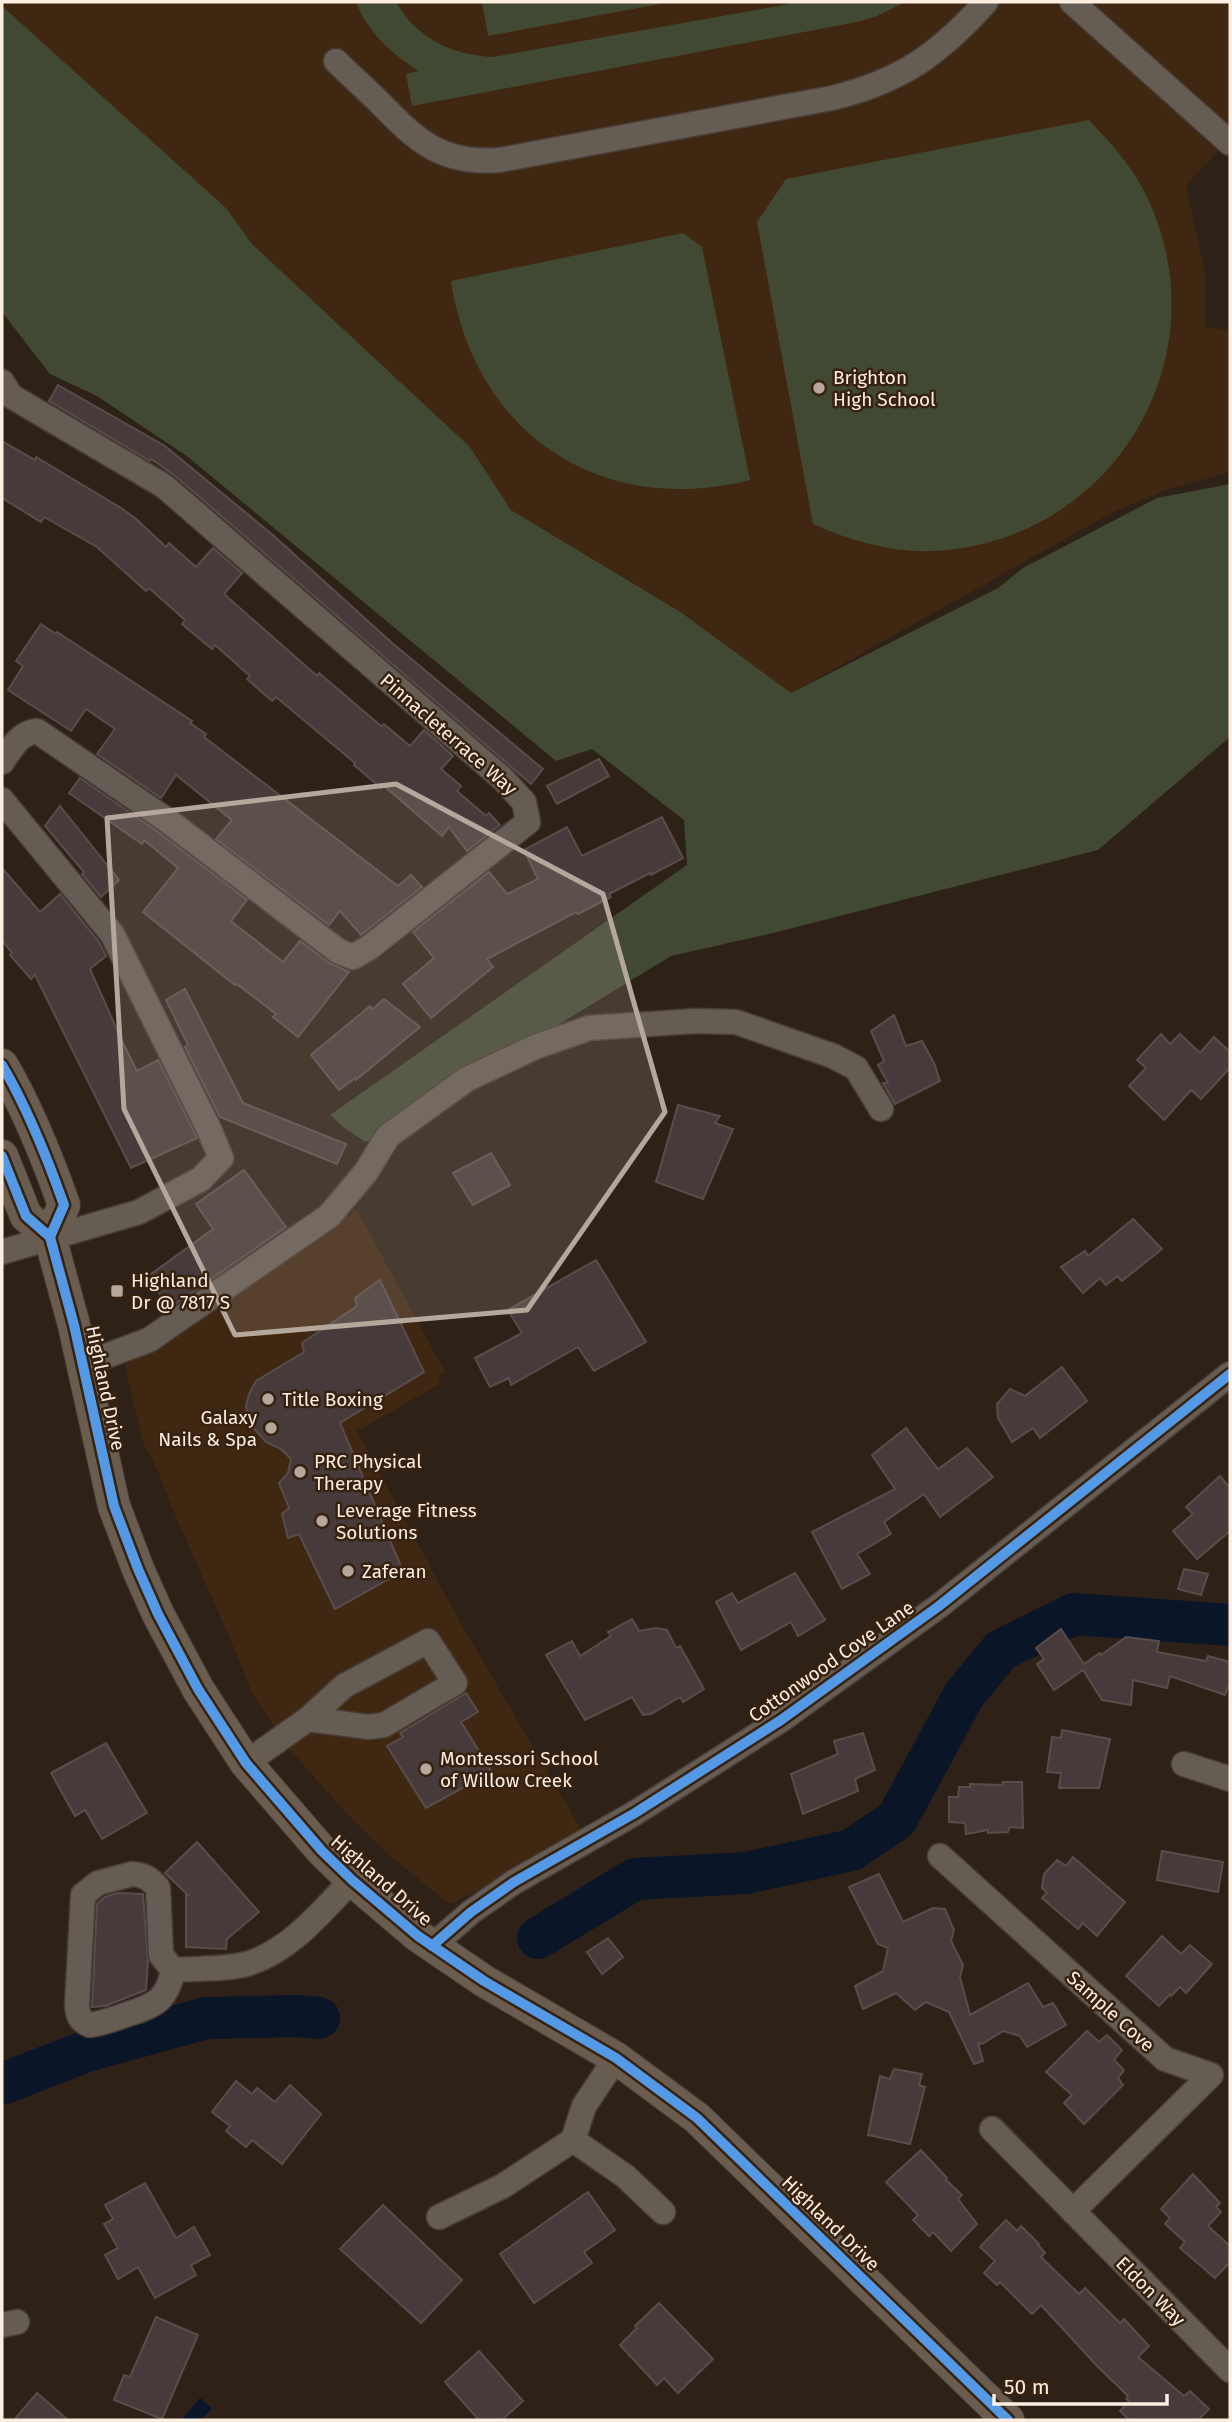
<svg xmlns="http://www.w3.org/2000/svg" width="1232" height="2422" viewBox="0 0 1232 2422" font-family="'Fira Sans',sans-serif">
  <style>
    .built { fill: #402711 }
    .green { fill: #414933 }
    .water { fill: #0a1528 }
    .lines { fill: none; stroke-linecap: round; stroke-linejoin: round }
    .river { stroke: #0a1528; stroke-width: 42 }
    .building { fill: #463b3a; stroke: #594d4c; stroke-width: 2 }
    .minor-casing { stroke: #483d36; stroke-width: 27 }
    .major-casing { stroke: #483d36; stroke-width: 34 }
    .minor { stroke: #655c54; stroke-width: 24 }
    .major { stroke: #6a5d4f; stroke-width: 32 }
    .cycleway-casing { stroke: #37210f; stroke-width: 15 }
    .cycleway { stroke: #5399e6; stroke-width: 10 }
    .marked { fill: #b5a79b; fill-opacity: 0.2; stroke: #b5a79b; stroke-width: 5; stroke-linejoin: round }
    .poi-dot { fill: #b5a79b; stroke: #37210f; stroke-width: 2.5 }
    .labels { text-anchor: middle; stroke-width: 5; stroke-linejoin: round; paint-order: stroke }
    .poi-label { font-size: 19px; fill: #fdeee2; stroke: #37210f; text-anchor: start }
    .street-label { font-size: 19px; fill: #fdeee2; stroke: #37210f }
  </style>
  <rect width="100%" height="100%" fill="#2e2218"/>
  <g class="built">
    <path d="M 2,2 L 1230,2 L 1230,138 L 1188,183 L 1187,190 L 1206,279 L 1205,327 L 1230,330 L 1230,472 L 1166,490 L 1113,512 L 791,693 L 682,613 L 511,510 L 470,447 L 252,244 L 226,208 L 2,6 Z"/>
    <path d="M 357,1210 L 445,1372 L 438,1377 L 440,1384 L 357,1431 L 455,1613 L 582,1831 L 456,1902 L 448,1903 L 388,1854 L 348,1815 L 291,1751 L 253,1695 L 229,1636 L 176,1517 L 153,1459 L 144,1446 L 125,1366 Z"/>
  </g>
  <g class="green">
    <path d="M 356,2 L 396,2 C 416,38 452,55 493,57 L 800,2 L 905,2 L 877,16 L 857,22 L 412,106 L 406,74 L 419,71 C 392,54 368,33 356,2 Z"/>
    <path d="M 482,2 L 670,2 L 488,36 Z"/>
    <path d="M 2,6 L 226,208 L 252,244 L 470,447 L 511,510 L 682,613 L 791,693 L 998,588 L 1023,568 L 1157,498 L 1230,484 L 1230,737 L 1098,850 L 773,933 L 671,956 L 366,1142 L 343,1127 L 330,1115 L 687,865 L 684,820 L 592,749 L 556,761 L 188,457 L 97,396 L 50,374 L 2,312 Z"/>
    <path d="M 1089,120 C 1110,142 1130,164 1144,191 C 1224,348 1121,533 947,550 C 900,555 855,543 813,524 L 757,222 L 786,179 Z"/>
    <path d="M 683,233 L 702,247 L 750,480 C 600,518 474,433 451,281 Z"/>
  </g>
  <path class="water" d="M 200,2398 L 212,2408 L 201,2420 L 181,2420 Z"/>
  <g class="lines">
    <g class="river">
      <path d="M 538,1938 L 635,1879 L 746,1873 L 852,1850 L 897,1819 L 964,1695 L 1001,1650 L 1074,1614 L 1230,1625"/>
      <path d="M 2,2084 L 87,2051 L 206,2018 L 296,2016 L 319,2018"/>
    </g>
  </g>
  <g class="building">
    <path d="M 58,385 L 165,446 L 274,536 L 391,642 L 543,769 L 531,784 L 174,475 L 151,459 L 150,461 L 49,401 Z"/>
    <path d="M 2,441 L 35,460 L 36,457 L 121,508 L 135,518 L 166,547 L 169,543 L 196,567 L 213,548 L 242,573 L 224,594 L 317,676 L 319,673 L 381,726 L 384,724 L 410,746 L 424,730 L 453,756 L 441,769 L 461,786 L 457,791 L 486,816 L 489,813 L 500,825 L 467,851 L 449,827 L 442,836 L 383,785 L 381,788 L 354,765 L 355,763 L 276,697 L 272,701 L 247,679 L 250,676 L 215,645 L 212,649 L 182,624 L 185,620 L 149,588 L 146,591 L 97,547 L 44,517 L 41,522 L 2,498 Z"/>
    <path d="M 41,624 L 56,634 L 57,632 L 192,721 L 190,723 L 206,734 L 204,737 L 398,886 L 411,875 L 422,887 L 361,935 L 340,911 L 329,925 L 216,839 L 232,820 L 176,775 L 161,798 L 97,754 L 115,729 L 86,709 L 71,731 L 8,690 L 23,666 L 16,661 Z"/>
    <path d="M 599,759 L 609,776 L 557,804 L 547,786 Z"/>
    <path d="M 80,778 L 158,832 L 247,900 L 231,921 L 283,962 L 300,941 L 329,963 L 349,972 L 298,1037 L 273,1017 L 276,1014 L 237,984 L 235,985 L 143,912 L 178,868 L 144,840 L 142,844 L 69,793 Z"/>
    <path d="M 60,806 L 119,880 L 101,897 L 82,874 L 84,872 L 45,826 Z"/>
    <path d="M 662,817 L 683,858 L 651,875 L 650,873 L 609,894 L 611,897 L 578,914 L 576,912 L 487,959 L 493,967 L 431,1018 L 403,984 L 434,958 L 413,932 L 489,872 L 507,894 L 538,879 L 524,850 L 567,827 L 582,856 Z"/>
    <path d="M 2,868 L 40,912 L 60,894 L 99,942 L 106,956 L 90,969 L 122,1041 L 137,1071 L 158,1060 L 197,1138 L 131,1168 L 35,975 L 31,979 L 10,955 L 12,953 L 2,940 Z"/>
    <path d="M 185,989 L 243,1103 L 346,1144 L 337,1164 L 220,1117 L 185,1047 L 188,1045 L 166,1000 Z"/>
    <path d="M 384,999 L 420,1027 L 356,1080 L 355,1078 L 339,1090 L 311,1055 L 370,1006 L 373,1009 Z"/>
    <path d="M 894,1015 L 906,1046 L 922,1041 L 934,1063 L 940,1081 L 895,1104 L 883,1083 L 888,1083 L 878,1065 L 884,1061 L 871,1031 Z"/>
    <path d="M 1161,1034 L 1170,1044 L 1180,1034 L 1200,1053 L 1214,1037 L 1230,1052 L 1230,1068 L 1201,1099 L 1191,1090 L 1164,1120 L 1129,1086 L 1146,1068 L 1137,1060 Z"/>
    <path d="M 678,1105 L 720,1116 L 715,1123 L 733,1129 L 703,1199 L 656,1182 Z"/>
    <path d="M 491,1153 L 510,1185 L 473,1205 L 453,1173 Z"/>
    <path d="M 244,1170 L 286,1227 L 174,1305 L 170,1300 L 166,1303 L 152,1283 L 155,1280 L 151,1274 L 213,1229 L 196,1204 Z"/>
    <path d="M 1133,1219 L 1162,1249 L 1122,1281 L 1117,1276 L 1106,1285 L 1100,1278 L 1083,1293 L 1061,1267 L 1085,1251 L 1088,1256 Z"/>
    <path d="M 596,1260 L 646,1342 L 594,1371 L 578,1347 L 511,1385 L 509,1378 L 490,1387 L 475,1358 L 522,1333 L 508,1310 Z"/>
    <path d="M 380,1280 L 424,1372 L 340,1423 L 403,1571 L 335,1609 L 299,1534 L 288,1538 L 282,1514 L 289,1508 L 279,1483 L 288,1473 L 291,1459 L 281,1449 L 266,1442 L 249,1423 L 246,1406 L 249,1394 L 256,1381 L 304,1352 L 302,1343 L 357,1306 L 355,1298 Z"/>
    <path d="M 1062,1367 L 1087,1401 L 1040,1438 L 1033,1428 L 1012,1442 L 998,1418 L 997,1404 L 1010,1389 L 1025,1396 Z"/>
    <path d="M 906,1428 L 938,1469 L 967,1448 L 993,1477 L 940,1517 L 924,1494 L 884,1522 L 891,1534 L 857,1554 L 870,1574 L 842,1589 L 812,1532 L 895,1489 L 872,1455 Z"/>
    <path d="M 1220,1476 L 1230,1488 L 1230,1531 L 1197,1559 L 1173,1531 L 1193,1514 L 1186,1507 Z"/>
    <path d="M 1184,1569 L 1208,1574 L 1201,1595 L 1178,1589 Z"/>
    <path d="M 795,1573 L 825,1620 L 798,1636 L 791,1622 L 741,1650 L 716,1602 L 732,1593 L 738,1603 Z"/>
    <path d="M 632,1619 L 639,1631 L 656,1628 L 667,1630 L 676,1648 L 680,1646 L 704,1689 L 683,1702 L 680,1697 L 651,1714 L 643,1715 L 632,1697 L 585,1720 L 546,1655 L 572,1641 L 580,1656 L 611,1636 L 608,1632 Z"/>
    <path d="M 1061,1629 L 1084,1664 L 1100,1653 L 1101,1655 L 1126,1637 L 1159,1641 L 1157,1652 L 1206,1661 L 1208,1656 L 1230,1662 L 1230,1682 L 1225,1695 L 1170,1676 L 1167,1688 L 1133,1680 L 1131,1705 L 1102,1700 L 1083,1670 L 1054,1690 L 1037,1664 L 1044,1659 L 1036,1648 Z"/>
    <path d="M 466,1693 L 478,1712 L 461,1722 L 492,1772 L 426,1808 L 387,1746 L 403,1737 L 400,1733 Z"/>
    <path d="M 1062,1730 L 1110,1739 L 1099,1788 L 1059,1788 L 1061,1773 L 1047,1772 L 1052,1737 L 1061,1738 Z"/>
    <path d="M 863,1733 L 875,1770 L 855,1779 L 858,1791 L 803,1814 L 791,1774 L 838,1754 L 834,1741 Z"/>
    <path d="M 106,1743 L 147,1813 L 102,1839 L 85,1810 L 75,1816 L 51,1773 Z"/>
    <path d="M 1003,1782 L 1022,1782 L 1023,1828 L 1010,1827 L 1008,1832 L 988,1833 L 988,1830 L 966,1834 L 965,1823 L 949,1822 L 949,1797 L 958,1797 L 959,1787 L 970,1787 L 970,1784 L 1002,1785 Z"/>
    <path d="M 197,1842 L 259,1912 L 227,1939 L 226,1949 L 186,1947 L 186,1895 L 189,1896 L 165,1873 Z"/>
    <path d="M 1162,1851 L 1223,1862 L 1218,1892 L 1157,1880 Z"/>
    <path d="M 1073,1857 L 1125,1902 L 1097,1936 L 1083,1923 L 1078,1929 L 1042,1898 L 1047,1893 L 1042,1888 L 1044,1874 L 1057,1860 L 1066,1866 Z"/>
    <path d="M 879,1874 L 903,1922 L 933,1908 L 945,1909 L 954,1930 L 951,1941 L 963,1965 L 960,1977 L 970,2015 L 1028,1983 L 1043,2007 L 1053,2003 L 1066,2025 L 1027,2047 L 1020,2036 L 1003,2031 L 982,2044 L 978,2043 L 983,2061 L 974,2064 L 949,2012 L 926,2002 L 915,2010 L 896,1993 L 863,2009 L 855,1986 L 883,1971 L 888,1948 L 878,1944 L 849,1887 Z"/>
    <path d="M 118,1893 L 143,1894 L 148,1960 L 146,1990 L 105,2006 L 92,2007 L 97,1904 L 105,1897 Z"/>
    <path d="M 1162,1936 L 1181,1954 L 1190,1945 L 1212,1964 L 1186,1993 L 1180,1987 L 1171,1996 L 1170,1994 L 1159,2006 L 1126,1976 Z"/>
    <path d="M 608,1938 L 623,1957 L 602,1974 L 587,1952 Z"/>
    <path d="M 1087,2031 L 1099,2042 L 1107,2035 L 1122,2050 L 1114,2060 L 1124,2070 L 1118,2078 L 1123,2085 L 1084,2124 L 1064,2103 L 1072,2095 L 1046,2072 Z"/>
    <path d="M 894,2069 L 922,2074 L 919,2085 L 925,2087 L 910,2144 L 868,2135 L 880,2076 L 890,2079 Z"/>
    <path d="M 236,2081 L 252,2094 L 257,2088 L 275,2102 L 290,2085 L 321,2114 L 282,2164 L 252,2140 L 246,2147 L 226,2131 L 230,2126 L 212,2112 Z"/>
    <path d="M 921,2150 L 947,2178 L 946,2180 L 962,2195 L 958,2199 L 977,2224 L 951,2251 L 933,2232 L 929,2236 L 913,2220 L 918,2215 L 886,2182 Z"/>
    <path d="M 1193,2174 L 1220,2203 L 1216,2207 L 1221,2212 L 1208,2226 L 1230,2246 L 1230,2262 L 1215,2278 L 1180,2248 L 1185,2242 L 1165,2224 L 1170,2218 L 1161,2209 Z"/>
    <path d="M 145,2183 L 176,2238 L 194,2227 L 210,2255 L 191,2265 L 196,2275 L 155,2298 L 138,2267 L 118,2279 L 105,2255 L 118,2248 L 104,2224 L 113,2219 L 105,2205 Z"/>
    <path d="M 588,2192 L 615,2230 L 584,2252 L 592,2263 L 534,2303 L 500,2254 Z"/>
    <path d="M 383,2205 L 462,2280 L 421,2323 L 340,2249 Z"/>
    <path d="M 1006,2220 L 1017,2231 L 1021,2226 L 1039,2244 L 1038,2245 L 1045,2253 L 1041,2257 L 1079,2294 L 1085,2288 L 1120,2323 L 1124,2319 L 1149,2346 L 1138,2357 L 1184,2396 L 1190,2391 L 1209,2409 L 1198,2420 L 1129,2420 L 1120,2411 L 1129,2401 L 1126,2399 L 1128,2396 L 1098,2367 L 1041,2305 L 1032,2314 L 1000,2282 L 997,2285 L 984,2273 L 995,2261 L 980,2247 Z"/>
    <path d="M 659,2303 L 713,2359 L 678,2393 L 664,2378 L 657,2385 L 620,2345 L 637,2328 L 635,2326 Z"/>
    <path d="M 156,2317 L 198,2335 L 162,2419 L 114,2400 L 124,2375 L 130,2377 Z"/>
    <path d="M 479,2351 L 523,2401 L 502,2420 L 479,2420 L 445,2382 Z"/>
    <path d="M 37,2393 L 68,2420 L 14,2420 Z"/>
  </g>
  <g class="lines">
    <defs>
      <g id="minor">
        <path d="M 1072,2 L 1230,143"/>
        <path d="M 336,61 C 350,75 365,88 379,102 C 417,141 442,165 500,160 L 832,98 C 902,81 939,54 986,2"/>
        <path d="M 2,382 L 11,396 L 164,486 L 503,779 L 524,802 L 528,822 L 370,947 L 353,957 L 338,951 L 167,820 L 37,731 C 19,733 12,748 2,762"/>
        <path d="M 2,800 L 112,934 L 208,1127 L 221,1158 L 201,1179 L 139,1212 L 2,1252"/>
        <path d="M 82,1365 L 149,1340 L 329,1216 L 366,1172 L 388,1136 L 467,1079 L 535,1047 L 589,1028 L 696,1021 L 736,1022 L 833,1056 L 856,1068 L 881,1109"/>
        <path d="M 246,1763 L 308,1719 L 369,1727 L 384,1725 L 455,1683 L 428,1641 L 344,1686 L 308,1719"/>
        <path d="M 1184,1764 L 1230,1779"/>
        <path d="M 940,1856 L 1165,2059 L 1211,2075 L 1073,2211"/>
        <path d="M 132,1874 C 144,1875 150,1878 158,1888 L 161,1955 L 173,1970 C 167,2000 156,2005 128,2014 C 116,2018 104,2023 90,2025 C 80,2021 78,2016 77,2006 L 83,1895 L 98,1883 Z"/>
        <path d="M 432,1946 L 471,1912 L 514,1882 L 635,1813 L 781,1720 L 939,1606 L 1230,1374"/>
        <path d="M 173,1970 C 198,1968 227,1970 250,1963 C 293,1948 322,1911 352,1880"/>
        <path d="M 616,2058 L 584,2106 L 573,2140 L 625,2176 L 663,2212"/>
        <path d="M 992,2129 L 1230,2370"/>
        <path d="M 439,2217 L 503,2186 L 573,2140"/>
        <path d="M 2,2325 L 17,2322"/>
      </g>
      <g id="major">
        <path d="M 2,1065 C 28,1109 47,1157 64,1205 L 50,1237"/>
        <path d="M 2,1156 L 26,1216 L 50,1237 L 74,1325 L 114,1506 L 138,1569 L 158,1614 L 198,1689 L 246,1763 L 322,1851 L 352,1880 L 418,1936 L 484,1981 L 616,2058 L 697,2118 L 1008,2420"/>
      </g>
    </defs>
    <use href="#minor" class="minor-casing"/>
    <use href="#major" class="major-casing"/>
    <use href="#minor" class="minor"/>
    <use href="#major" class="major"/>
    <defs>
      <g id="cycleway">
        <path d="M 2,1065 C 28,1109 47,1157 64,1205 L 50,1237"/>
        <path d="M 2,1156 L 26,1216 L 50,1237 L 74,1325 L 114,1506 L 138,1569 L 158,1614 L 198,1689 L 246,1763 L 322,1851 L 352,1880 L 418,1936 L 484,1981 L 616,2058 L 697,2118 L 1008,2420"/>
        <path d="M 432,1946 L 471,1912 L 514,1882 L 635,1813 L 781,1720 L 939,1606 L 1230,1374"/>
      </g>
    </defs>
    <use href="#cycleway" class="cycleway-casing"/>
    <use href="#cycleway" class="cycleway"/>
  </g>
  <path class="marked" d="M 396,784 L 603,894 L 665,1112 L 527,1310 L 235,1335 L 124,1109 L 107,818 Z"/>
  <g class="poi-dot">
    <circle cx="819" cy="388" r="7"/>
    <rect x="110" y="1284" width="14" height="14" rx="3.5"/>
    <circle cx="268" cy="1399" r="7"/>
    <circle cx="271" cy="1428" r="7"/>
    <circle cx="300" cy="1472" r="7"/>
    <circle cx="322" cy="1521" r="7"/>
    <circle cx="348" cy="1571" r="7"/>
    <circle cx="426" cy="1769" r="7"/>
  </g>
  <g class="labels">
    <g class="poi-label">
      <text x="833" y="384">Brighton<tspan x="833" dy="22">High School</tspan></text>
      <text x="131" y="1287">Highland<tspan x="131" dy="22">Dr @ 7817 S</tspan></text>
      <text x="282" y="1406">Title Boxing</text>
      <text x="257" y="1424" text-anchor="end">Galaxy<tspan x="257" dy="22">Nails &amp; Spa</tspan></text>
      <text x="314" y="1468">PRC Physical<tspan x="314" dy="22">Therapy</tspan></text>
      <text x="336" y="1517">Leverage Fitness<tspan x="336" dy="22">Solutions</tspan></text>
      <text x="362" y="1578">Zaferan</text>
      <text x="440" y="1765">Montessori School<tspan x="440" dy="22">of Willow Creek</tspan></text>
    </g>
    <g class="street-label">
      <text transform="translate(449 734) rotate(41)" y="7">Pinnacleterrace Way</text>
      <text transform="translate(106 1388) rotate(78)" y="7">Highland Drive</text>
      <text transform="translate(831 1661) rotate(-35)" y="7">Cottonwood Cove Lane</text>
      <text transform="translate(382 1880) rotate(41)" y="7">Highland Drive</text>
      <text transform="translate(1111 2011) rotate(42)" y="7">Sample Cove</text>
      <text transform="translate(831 2223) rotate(44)" y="7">Highland Drive</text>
      <text transform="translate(1151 2291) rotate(45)" y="7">Eldon Way</text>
    </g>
  </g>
  <rect width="1232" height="2422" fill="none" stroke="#fdeee2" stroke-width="7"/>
  <path d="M994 2394v10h173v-10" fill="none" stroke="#fdeee2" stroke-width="3.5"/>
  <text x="1004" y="2394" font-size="21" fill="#fdeee2" stroke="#37210f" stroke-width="5" paint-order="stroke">50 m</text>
</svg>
